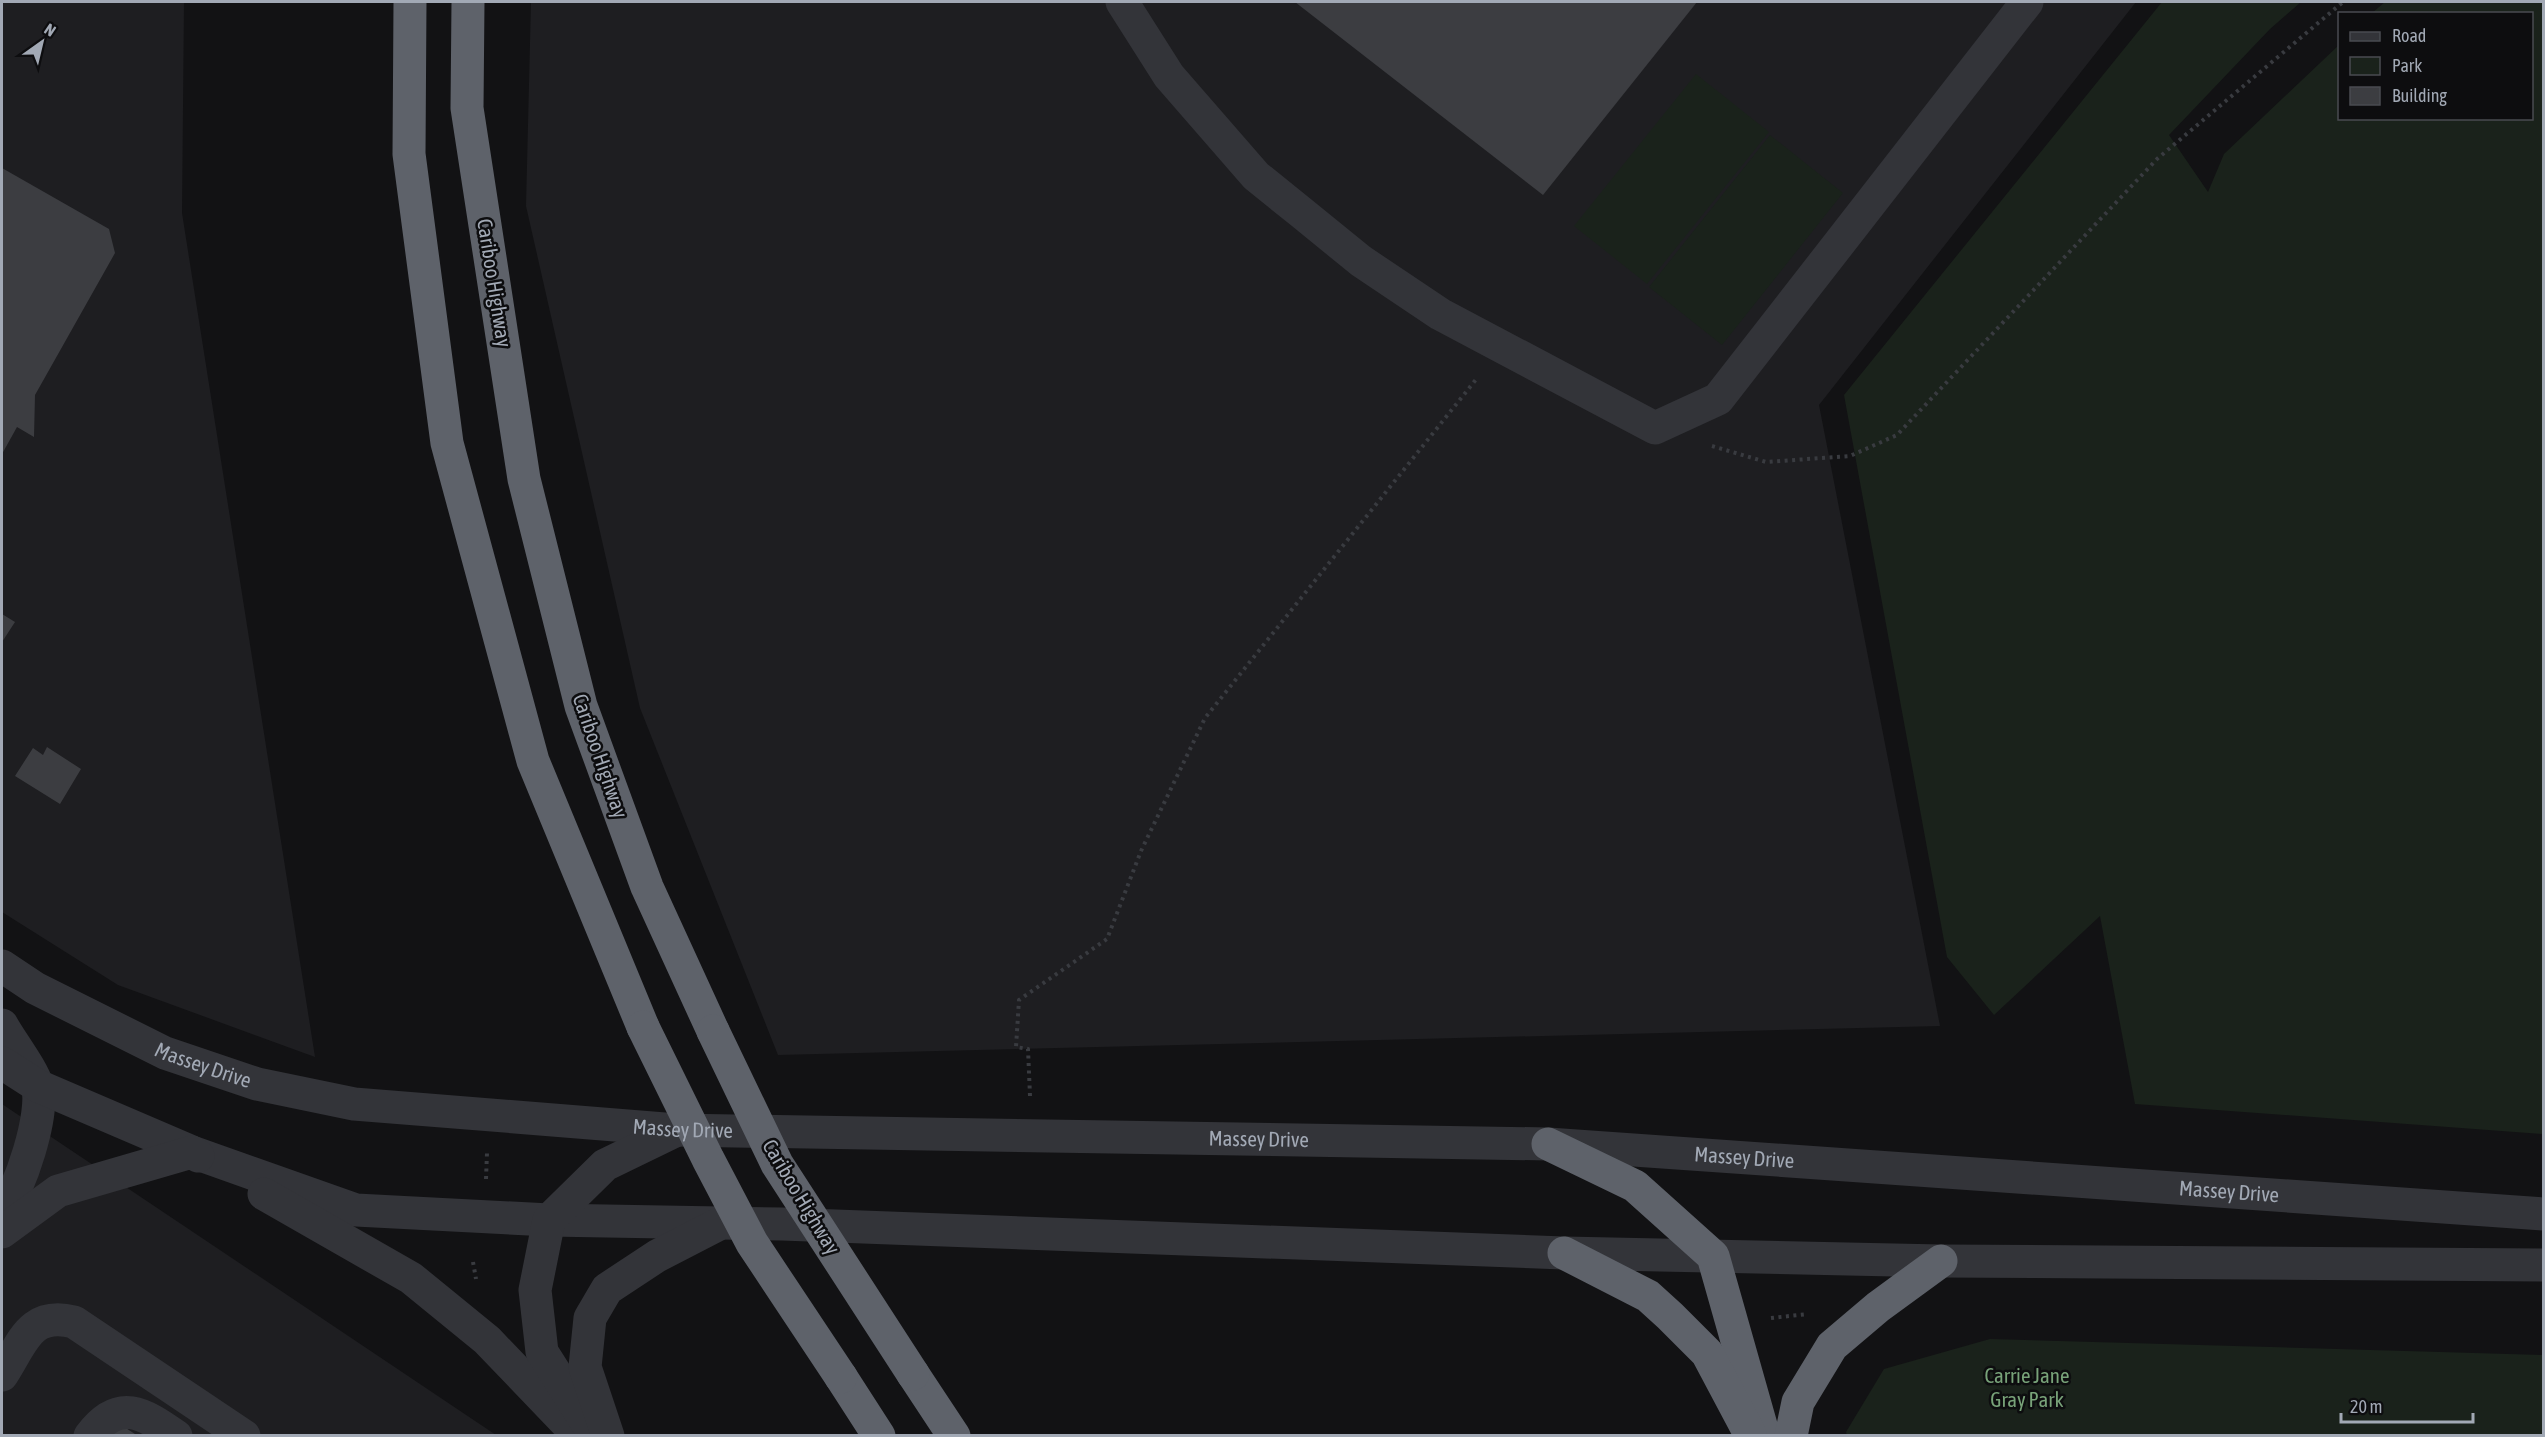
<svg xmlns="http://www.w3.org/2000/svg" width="2545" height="1437" viewBox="0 0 2545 1437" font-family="'Asap Condensed',sans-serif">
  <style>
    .built { fill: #1e1e21 }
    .green { fill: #1a221b }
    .building { fill: #3c3d41 }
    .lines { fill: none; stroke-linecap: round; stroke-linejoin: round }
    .path { stroke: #393b40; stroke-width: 4; stroke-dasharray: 3 4.5; stroke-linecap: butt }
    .minor { stroke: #333439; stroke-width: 33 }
    .highway { stroke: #5e626a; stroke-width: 33 }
    .highway-bridge { stroke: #5e626a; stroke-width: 33 }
    .labels { text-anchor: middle; stroke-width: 5; stroke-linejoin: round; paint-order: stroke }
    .street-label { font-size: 21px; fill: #a2a9b5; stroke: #0d0d0f }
    .park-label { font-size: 21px; fill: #78a279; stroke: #0d0d0f }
  </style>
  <rect width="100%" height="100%" fill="#121214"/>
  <g class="built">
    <path d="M 2,2 L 184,2 L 182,213 L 315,1057 L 118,985 L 2,912 Z"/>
    <path d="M 531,2 L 2136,2 L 1819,405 L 1940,1026 L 778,1055 L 640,708 L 526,206 Z"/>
    <path d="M 2,1104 L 199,1236 L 496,1435 L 2,1435 Z"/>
  </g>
  <g class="green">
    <path d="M 2162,2 L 2301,2 L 2270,29 L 2169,135 L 2208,192 L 2224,154 L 2339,45 L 2340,118 L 2532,118 L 2532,14 L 2372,13 L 2385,2 L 2543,2 L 2543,1134 L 2135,1104 L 2100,916 L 1994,1015 L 1947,957 L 1844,395 Z"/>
    <path d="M 1696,74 L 1769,132 L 1647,284 L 1574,226 Z"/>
    <path d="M 1770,135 L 1843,193 L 1722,345 L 1649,287 Z"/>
    <path d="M 1990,1339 L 2543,1355 L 2543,1435 L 1847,1435 L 1846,1432 L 1884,1369 Z"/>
  </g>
  <g class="building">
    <path d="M 1295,2 L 1697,2 L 1543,195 Z"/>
    <path d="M 2,168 L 109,229 L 115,253 L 35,395 L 34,437 L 17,427 L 2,454 Z"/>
    <path d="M 2,614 L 15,622 L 2,642 Z"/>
    <path d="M 47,747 L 81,769 L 60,804 L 15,776 L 33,748 L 43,755 Z"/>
    <path d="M 112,1419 L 138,1436 L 101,1436 Z"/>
  </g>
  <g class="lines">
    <g class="path">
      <path d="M 1712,446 L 1766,462 L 1850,456 L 1897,435 L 2157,159 L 2343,2"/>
      <path d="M 1030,1096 L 1028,1049 L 1016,1047 L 1019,1000 L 1107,939 L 1141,851 L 1205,718 L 1478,377"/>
      <path d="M 486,1179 L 487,1153"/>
      <path d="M 473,1262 L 476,1279"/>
      <path d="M 1771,1318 L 1808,1314"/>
    </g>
    <g class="minor">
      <path d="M 1122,2 L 1169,76 L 1256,176 L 1302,213 L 1361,261 L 1440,314 L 1655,428 L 1718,399 L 2027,2"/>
      <path id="s1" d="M 2,966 L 35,988 L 165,1053 L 257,1084 L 354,1104 L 677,1130 L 1548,1144 L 2544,1214"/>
      <path d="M 2,1025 C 10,1040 33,1070 37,1085 C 46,1112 19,1192 2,1213"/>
      <path d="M 2,1063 L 38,1086 L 192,1152 L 356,1210 L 549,1220 L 782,1224 L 1564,1253 L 1941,1261 L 2544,1265"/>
      <path d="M 264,1194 L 411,1278 L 487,1340 L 579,1436"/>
      <path d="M 2,1232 L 58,1191 L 192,1152 L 198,1156"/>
      <path d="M 2,1375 C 23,1343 29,1311 74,1322 L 244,1436"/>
      <path d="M 587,1423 L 542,1352 L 535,1290 L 549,1220 L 605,1165 L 675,1131"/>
      <path d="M 90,1436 C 119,1397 143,1413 176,1436"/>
      <path d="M 608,1436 L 585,1367 L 590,1318 L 607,1289 L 657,1256 L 717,1225"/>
    </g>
    <g class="highway">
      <path d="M 410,2 L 409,154 L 447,443 L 533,761 L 643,1027"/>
      <path d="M 468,2 L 467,108 L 524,479 L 581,706 L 647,887 L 713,1031"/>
      <path d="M 1548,1144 L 1635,1186 L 1713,1256 L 1764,1436"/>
      <path d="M 1564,1253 L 1648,1296 L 1670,1316 L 1707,1353 L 1750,1434"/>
      <path d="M 913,1374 L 954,1436"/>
      <path d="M 841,1377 L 879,1436"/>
      <path d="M 1791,1436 L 1798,1402 L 1832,1346 L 1878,1307 L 1941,1261"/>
    </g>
    <g class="highway-bridge">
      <path d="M 643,1027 L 708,1159 L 752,1243 L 841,1377"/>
      <path d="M 713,1031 L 777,1164 L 913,1374"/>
    </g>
  </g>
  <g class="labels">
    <g class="street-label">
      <text transform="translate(494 283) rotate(81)" y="7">Cariboo Highway</text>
      <text transform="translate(600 756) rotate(71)" y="7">Cariboo Highway</text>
      <text dy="7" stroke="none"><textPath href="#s1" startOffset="225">Massey Drive</textPath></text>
      <text dy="7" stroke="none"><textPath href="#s1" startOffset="711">Massey Drive</textPath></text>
      <text dy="7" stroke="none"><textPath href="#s1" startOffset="1287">Massey Drive</textPath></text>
      <text dy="7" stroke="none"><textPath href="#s1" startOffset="1773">Massey Drive</textPath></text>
      <text dy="7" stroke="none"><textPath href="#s1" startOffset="2259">Massey Drive</textPath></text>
      <text transform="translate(801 1197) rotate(59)" y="7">Cariboo Highway</text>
    </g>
    <g class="park-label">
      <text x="2027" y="1383">Carrie Jane<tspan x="2027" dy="24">Gray Park</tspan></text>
    </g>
  </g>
  <rect width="2545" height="1437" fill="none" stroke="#a2a9b5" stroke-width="6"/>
  <rect x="2338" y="12" width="195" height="108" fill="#0d0d0f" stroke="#494b51" stroke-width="1.5"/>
  <rect x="2350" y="32" width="30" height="9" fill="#333439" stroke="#494b51" stroke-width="1.5"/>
  <text x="2392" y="42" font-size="18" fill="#a2a9b5">Road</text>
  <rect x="2350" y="57" width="30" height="18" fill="#1a221b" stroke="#494b51" stroke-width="1.5"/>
  <text x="2392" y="72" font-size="18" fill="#a2a9b5">Park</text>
  <rect x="2350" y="87" width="30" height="18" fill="#3c3d41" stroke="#494b51" stroke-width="1.5"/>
  <text x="2392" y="102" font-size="18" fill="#a2a9b5">Building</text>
  <g transform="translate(42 42) rotate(34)" stroke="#0d0d0f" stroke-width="4.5" paint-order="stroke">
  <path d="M0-4.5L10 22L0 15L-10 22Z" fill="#a2a9b5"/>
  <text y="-9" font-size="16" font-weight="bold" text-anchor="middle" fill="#a2a9b5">N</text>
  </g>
  <path d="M2341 1413v9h132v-9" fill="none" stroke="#a2a9b5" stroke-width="3"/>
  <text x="2350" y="1413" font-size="18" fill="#a2a9b5" stroke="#0d0d0f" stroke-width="4.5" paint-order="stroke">20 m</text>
</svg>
